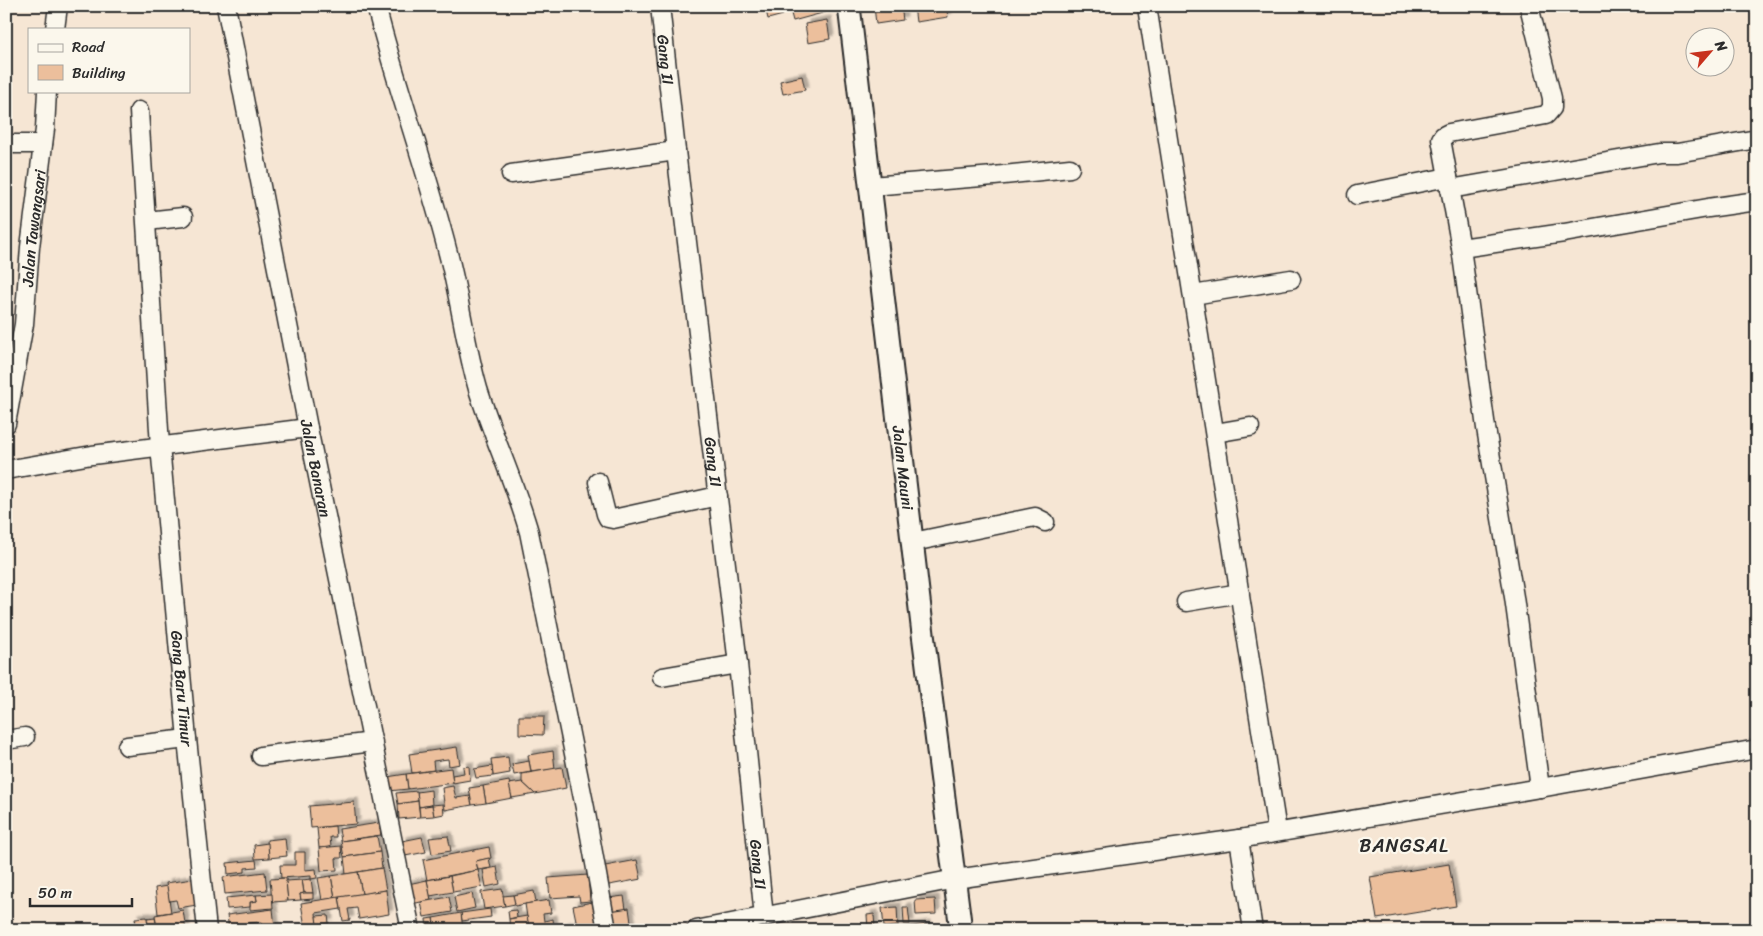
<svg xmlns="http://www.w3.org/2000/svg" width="1763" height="936" viewBox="0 0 1763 936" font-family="Sriracha,sans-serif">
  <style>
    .building { fill: #ecbf9c; stroke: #2b2b2b; filter: url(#shadow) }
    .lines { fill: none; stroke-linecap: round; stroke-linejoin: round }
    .minor-casing { stroke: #2b2b2b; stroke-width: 21 }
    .major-casing { stroke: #2b2b2b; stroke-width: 25 }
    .minor { stroke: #fbf7ec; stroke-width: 18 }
    .major { stroke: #fbf7ec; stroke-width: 21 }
    .labels { text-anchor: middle; stroke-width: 4.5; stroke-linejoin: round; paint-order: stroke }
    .street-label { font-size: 16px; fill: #2b2b2b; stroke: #fbf7ec }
    .quarter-label { font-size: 19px; letter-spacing: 1px; fill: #2b2b2b; stroke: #fbf7ec }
  </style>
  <defs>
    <filter id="shadow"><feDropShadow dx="4" dy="-4" stdDeviation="1" flood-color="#0004"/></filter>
  </defs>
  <rect width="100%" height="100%" fill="#f6e6d4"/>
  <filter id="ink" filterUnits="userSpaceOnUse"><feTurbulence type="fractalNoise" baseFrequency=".02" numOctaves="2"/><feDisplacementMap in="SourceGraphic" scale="10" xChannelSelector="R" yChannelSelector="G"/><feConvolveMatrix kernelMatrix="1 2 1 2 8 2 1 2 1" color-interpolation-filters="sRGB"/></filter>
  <g filter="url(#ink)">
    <g class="building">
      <path d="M 765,6 L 781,6 L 783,15 L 768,19 Z"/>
      <path d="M 789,6 L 825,6 L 826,12 L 793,21 Z"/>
      <path d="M 874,6 L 901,6 L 903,20 L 876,24 Z"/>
      <path d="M 914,6 L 946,6 L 948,17 L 916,22 Z"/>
      <path d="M 827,20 L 830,39 L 808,43 L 805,24 Z"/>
      <path d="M 802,76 L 805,90 L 783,94 L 780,81 Z"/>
      <path d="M 519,716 L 544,716 L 543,735 L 519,734 Z"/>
      <path d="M 457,747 L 460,764 L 449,766 L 448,759 L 433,761 L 434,770 L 412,773 L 409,754 Z"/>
      <path d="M 553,751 L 555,769 L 531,772 L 528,755 Z"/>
      <path d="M 508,757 L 510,773 L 493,776 L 491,759 Z"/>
      <path d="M 529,761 L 531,772 L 514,775 L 512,764 Z"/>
      <path d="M 469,766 L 470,780 L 453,783 L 452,775 L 464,773 L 463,767 Z"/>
      <path d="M 492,766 L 493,776 L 476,778 L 474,769 Z"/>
      <path d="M 562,767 L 566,788 L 535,794 L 522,782 L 522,774 Z"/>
      <path d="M 451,768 L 453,783 L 408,789 L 406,774 Z"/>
      <path d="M 406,774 L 408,789 L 389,791 L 387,777 Z"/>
      <path d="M 509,781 L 512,798 L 486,803 L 483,786 Z"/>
      <path d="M 522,782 L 535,794 L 512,798 L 509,784 Z"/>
      <path d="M 453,786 L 456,798 L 470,796 L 472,805 L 445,810 L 442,788 Z"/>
      <path d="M 483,786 L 486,803 L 472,805 L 469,788 Z"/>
      <path d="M 431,790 L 432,805 L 419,807 L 417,792 Z"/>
      <path d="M 417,791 L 418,801 L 398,804 L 396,793 Z"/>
      <path d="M 418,801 L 420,817 L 399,819 L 398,804 Z"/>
      <path d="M 354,802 L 356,824 L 311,828 L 309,806 Z"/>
      <path d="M 443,804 L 444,814 L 434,816 L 432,805 Z"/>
      <path d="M 432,805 L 434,816 L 420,817 L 419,807 Z"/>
      <path d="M 379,823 L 381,835 L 341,841 L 339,829 Z"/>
      <path d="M 335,826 L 336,837 L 330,837 L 331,847 L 319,848 L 317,828 Z"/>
      <path d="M 377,836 L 380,852 L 344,857 L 341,841 Z"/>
      <path d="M 448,836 L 451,851 L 432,854 L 429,838 Z"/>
      <path d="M 422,837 L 426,852 L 405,856 L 402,841 Z"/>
      <path d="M 285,838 L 287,856 L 269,858 L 267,840 Z"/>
      <path d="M 268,843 L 269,858 L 255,859 L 254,845 Z"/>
      <path d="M 341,846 L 342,858 L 336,858 L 337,870 L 321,871 L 319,848 Z"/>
      <path d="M 489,847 L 491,858 L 476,861 L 478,870 L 427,880 L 423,860 Z"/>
      <path d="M 295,852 L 305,852 L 305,870 L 316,869 L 317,878 L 311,879 L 311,876 L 281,878 L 280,865 L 295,865 Z"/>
      <path d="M 380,852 L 382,868 L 346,874 L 344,857 Z"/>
      <path d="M 489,858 L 491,868 L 478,870 L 476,861 Z"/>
      <path d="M 256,860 L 257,867 L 245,868 L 245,872 L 228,874 L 227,863 Z"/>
      <path d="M 637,860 L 641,879 L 604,886 L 600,867 Z"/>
      <path d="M 1449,864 L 1456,906 L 1377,919 L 1370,877 Z"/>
      <path d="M 497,867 L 500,884 L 486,887 L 483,870 Z"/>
      <path d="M 382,868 L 386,890 L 362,894 L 358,872 Z"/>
      <path d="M 478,870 L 482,887 L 453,892 L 450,876 Z"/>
      <path d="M 265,872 L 267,890 L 225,894 L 223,877 Z"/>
      <path d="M 358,872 L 362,894 L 335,898 L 331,876 Z"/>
      <path d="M 588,875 L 590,901 L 580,902 L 579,896 L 550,898 L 548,878 Z"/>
      <path d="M 331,876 L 335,898 L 322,900 L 318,878 Z"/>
      <path d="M 450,876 L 453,892 L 430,896 L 427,880 Z"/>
      <path d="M 286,878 L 288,901 L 272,902 L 270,879 Z"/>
      <path d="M 193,879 L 197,905 L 178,908 L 176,900 L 169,901 L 166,883 Z"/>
      <path d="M 311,879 L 313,893 L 304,893 L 302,880 Z"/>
      <path d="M 302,880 L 304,893 L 300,894 L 301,900 L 288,901 L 286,881 Z"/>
      <path d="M 427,880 L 431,900 L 411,904 L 408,884 Z"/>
      <path d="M 167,886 L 171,912 L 158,914 L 155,888 Z"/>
      <path d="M 502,889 L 505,906 L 484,909 L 481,892 Z"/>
      <path d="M 386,890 L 389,914 L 359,919 L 357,908 L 348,909 L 350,920 L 343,921 L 339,897 Z"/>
      <path d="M 534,891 L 536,902 L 515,906 L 513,895 Z"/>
      <path d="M 304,893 L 313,893 L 313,899 L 301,900 L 300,894 Z"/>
      <path d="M 472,893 L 475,908 L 457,912 L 454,897 Z"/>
      <path d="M 272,894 L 273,908 L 250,910 L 250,902 L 257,901 L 256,895 Z"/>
      <path d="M 256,895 L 257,901 L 250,902 L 250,907 L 227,909 L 226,898 Z"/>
      <path d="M 513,895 L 515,904 L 505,906 L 503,896 Z"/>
      <path d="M 624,896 L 626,909 L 610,911 L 608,898 Z"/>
      <path d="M 339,897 L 341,909 L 316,913 L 317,925 L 305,927 L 301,903 Z"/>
      <path d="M 449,897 L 452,912 L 424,917 L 421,902 Z"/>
      <path d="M 935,899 L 936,914 L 916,915 L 915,900 Z"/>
      <path d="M 549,900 L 551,913 L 543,914 L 544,921 L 553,919 L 554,927 L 545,928 L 546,930 L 529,930 L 525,904 Z"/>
      <path d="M 592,902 L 598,930 L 578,930 L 573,906 Z"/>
      <path d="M 897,907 L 898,926 L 884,927 L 882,908 Z"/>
      <path d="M 903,907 L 908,907 L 910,924 L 904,924 Z"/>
      <path d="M 629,908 L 632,930 L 612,930 L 610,911 Z"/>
      <path d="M 273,909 L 275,927 L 262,929 L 261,922 L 249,923 L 250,930 L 229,930 L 227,915 Z"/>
      <path d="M 490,909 L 491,917 L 462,921 L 461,913 Z"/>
      <path d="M 183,910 L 186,930 L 157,930 L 155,915 Z"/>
      <path d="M 516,910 L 517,917 L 509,919 L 508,911 Z"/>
      <path d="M 461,913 L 463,930 L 435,930 L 433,918 Z"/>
      <path d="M 874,914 L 875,930 L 868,930 L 867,915 Z"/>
      <path d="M 328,915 L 329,923 L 317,925 L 316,916 Z"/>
      <path d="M 527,916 L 529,927 L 510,929 L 509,919 Z"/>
      <path d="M 147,917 L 148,923 L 136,924 L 135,918 Z"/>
      <path d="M 155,917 L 157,930 L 149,930 L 147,918 Z"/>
      <path d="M 433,918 L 435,930 L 427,930 L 426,919 Z"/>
      <path d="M 148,923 L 149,930 L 132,930 L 131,925 Z"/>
      <path d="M 576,924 L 578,930 L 564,930 L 563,927 Z"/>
      <path d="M 927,924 L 928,930 L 891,930 L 891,929 Z"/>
      <path d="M 298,927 L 298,930 L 274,930 Z"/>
      <path d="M 529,927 L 529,930 L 510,929 Z"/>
    </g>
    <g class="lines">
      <defs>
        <g id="minor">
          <path id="s1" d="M 226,6 L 308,428 L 411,930"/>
          <path d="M 376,6 C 397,89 427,170 448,253 C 460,298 465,344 478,389 C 493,437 515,483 529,532 L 585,808 L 607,930"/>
          <path id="s2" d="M 660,6 L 676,151 L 738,664 L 764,917"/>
          <path d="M 1147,6 L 1277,831"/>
          <path d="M 1529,6 L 1552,98 L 1552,108 L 1546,115 L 1449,133 L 1443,136 L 1441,139 L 1461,248 L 1486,428 L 1514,597 L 1540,788"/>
          <path d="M 55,29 L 58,6"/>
          <path id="s3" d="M 139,111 L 160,446 L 187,739 L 207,930"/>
          <path d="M 6,144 L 43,144"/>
          <path d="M 511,174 L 676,151"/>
          <path d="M 871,186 L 994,176 L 1070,168"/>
          <path d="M 1450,189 L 1659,153 L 1677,153 L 1757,139"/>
          <path d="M 1357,195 L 1448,177"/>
          <path d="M 147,221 L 183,217"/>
          <path d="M 1461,248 L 1564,233 L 1708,208 L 1757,201"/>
          <path d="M 1193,295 L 1291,279"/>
          <path id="s4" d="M 6,424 L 24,324 L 30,247 L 45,129 L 47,91"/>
          <path d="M 1215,433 L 1250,427"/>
          <path d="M 6,470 L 92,455 L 308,428"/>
          <path d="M 598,482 L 606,514 L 608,518 L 613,519 L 718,496"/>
          <path d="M 913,542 L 1030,518 L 1035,517 L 1045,522"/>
          <path d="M 1186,602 L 1240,593"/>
          <path d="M 662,677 L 738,664"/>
          <path d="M 6,740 L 25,737"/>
          <path d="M 127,746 L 187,739"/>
          <path d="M 261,756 L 373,742"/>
          <path d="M 1239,839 L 1253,930"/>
          <path d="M 696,930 L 955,879 L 1239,839 L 1540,788 L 1757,749"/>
        </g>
        <g id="major">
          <path id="s5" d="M 849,6 L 923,634 L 961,930"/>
        </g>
      </defs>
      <use href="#minor" class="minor-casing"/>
      <use href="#major" class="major-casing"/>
      <use href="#minor" class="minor"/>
      <use href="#major" class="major"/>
    </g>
  </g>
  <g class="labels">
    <g class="street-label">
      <text dy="6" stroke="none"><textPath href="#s2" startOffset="54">Gang II</textPath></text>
      <text dy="6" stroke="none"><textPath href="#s4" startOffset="198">Jalan Tawangsari</textPath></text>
      <text dy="6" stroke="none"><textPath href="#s2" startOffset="459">Gang II</textPath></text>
      <text dy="6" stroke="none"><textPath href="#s1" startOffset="471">Jalan Banaran</textPath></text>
      <text dy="6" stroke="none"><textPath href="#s5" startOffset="465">Jalan Mauni</textPath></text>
      <text dy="6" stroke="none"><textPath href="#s3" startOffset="579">Gang Baru Timur</textPath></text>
      <text dy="6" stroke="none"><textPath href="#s2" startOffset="864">Gang II</textPath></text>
    </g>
    <g class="quarter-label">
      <text x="1404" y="852">BANGSAL</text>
    </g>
  </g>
  <rect width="1763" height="936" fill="none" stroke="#fbf7ec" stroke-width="25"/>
  <rect x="12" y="12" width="1738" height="911" fill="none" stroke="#2b2b2b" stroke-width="2" filter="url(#ink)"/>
  <rect x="28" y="28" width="162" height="65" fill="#fbf7ec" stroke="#a8a59f"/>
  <rect x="38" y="44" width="25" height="8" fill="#fbf7ec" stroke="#a8a59f"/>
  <text x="72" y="52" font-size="15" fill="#2b2b2b">Road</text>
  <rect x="38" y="65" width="25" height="15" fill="#ecbf9c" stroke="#a8a59f"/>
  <text x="72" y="78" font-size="15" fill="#2b2b2b">Building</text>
  <g transform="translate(1710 52) rotate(62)"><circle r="24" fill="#fbf7ec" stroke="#a8a59f"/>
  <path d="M0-4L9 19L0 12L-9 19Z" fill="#c8321e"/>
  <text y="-8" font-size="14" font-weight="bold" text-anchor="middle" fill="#2b2b2b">N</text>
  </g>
  <path d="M30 898v8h102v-8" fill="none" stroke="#2b2b2b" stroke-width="2.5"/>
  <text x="38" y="898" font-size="15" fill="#2b2b2b" stroke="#fbf7ec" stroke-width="4" paint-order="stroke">50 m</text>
</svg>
